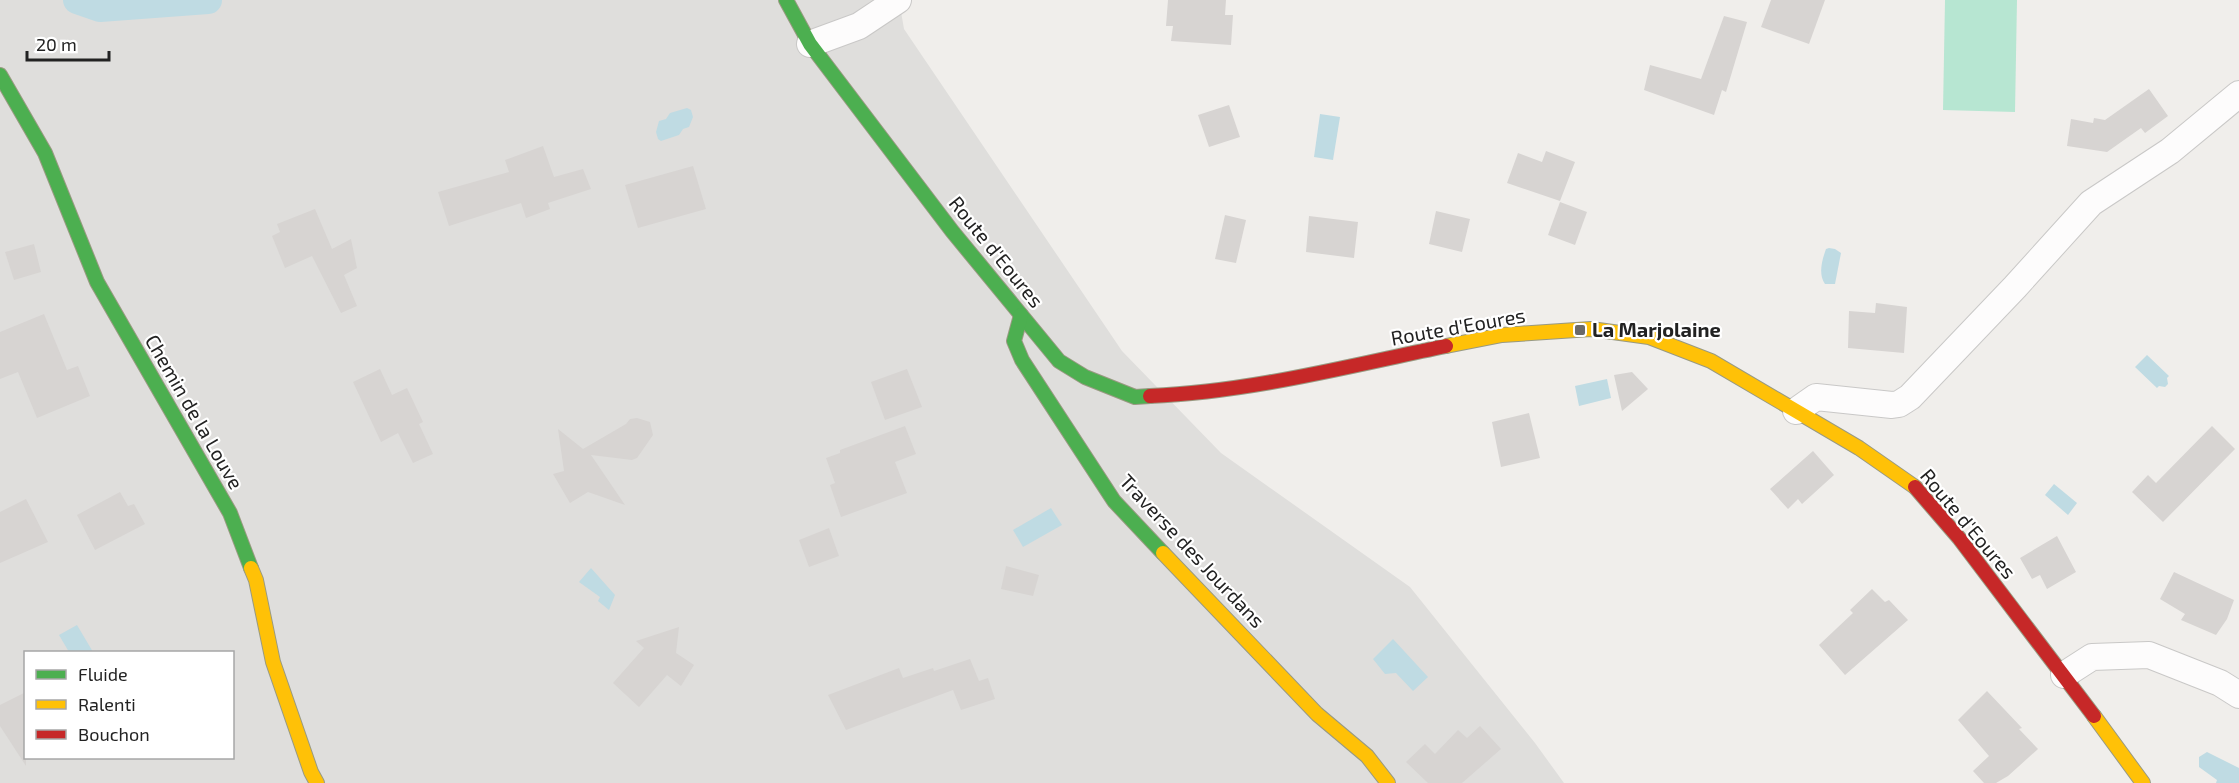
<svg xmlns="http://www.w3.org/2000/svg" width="2239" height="783" viewBox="0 0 2239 783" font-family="'Exo 2',sans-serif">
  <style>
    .residential { fill: #dfdedc; fill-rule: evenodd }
    .pitch { fill: #b7e6d2 }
    .water { fill: #bfdbe3 }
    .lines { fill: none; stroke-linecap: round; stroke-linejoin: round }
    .canal { stroke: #bfdbe3; stroke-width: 28 }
    .building { fill: #d7d4d2 }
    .street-casing { stroke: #c9c8c7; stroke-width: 28 }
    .fast-casing { stroke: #999a82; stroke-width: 16 }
    .slow-casing { stroke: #999a82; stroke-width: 16 }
    .jam-casing { stroke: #999a82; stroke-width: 16 }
    .street { stroke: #fdfcfc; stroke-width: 26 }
    .fast { stroke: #4caf50; stroke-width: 14 }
    .slow { stroke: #ffc107; stroke-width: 14 }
    .jam { stroke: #c62828; stroke-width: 14 }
    .poi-dot { fill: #6a6968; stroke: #fff; stroke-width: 2 }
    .labels { text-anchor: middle; stroke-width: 4.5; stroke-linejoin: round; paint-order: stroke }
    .street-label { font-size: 20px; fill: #222; stroke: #fff }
    .poi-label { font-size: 20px; font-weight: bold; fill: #222; stroke: #fff; text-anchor: start }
  </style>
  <rect width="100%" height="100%" fill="#f0eeeb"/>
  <path class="residential" d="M 0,0 L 899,0 L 904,29 L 1122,351 L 1221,453 L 1410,587 L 1535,743 L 1564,783 L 0,783 ZM 26,652 L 232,652 L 232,758 L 26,758 Z"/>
  <path class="pitch" d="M 1945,0 L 2017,0 L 2015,112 L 1943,110 Z"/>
  <g class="water">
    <path d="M 687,108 L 691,110 L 693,117 L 689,127 L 683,129 L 679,135 L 661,141 L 658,139 L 656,132 L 659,121 L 666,119 L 670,113 Z"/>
    <path d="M 1320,114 L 1340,117 L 1333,160 L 1314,157 Z"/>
    <path d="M 1829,248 L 1835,249 L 1841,253 L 1835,284 L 1825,284 C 1818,274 1822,260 1826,249 Z"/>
    <path d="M 2147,355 L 2169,376 L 2167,378 L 2168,384 L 2165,387 L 2159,386 L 2157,388 L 2135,367 Z"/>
    <path d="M 1607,379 L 1611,398 L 1579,406 L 1575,386 Z"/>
    <path d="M 2054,484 L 2077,503 L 2068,515 L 2045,495 Z"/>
    <path d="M 1051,508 L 1062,525 L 1023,547 L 1013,530 Z"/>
    <path d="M 591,568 L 615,595 L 609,610 L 598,601 L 600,597 L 579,582 Z"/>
    <path d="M 77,625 L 93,652 L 69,652 L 59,635 Z"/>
    <path d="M 1393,639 L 1428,677 L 1413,691 L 1396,673 L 1385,674 L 1373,659 Z"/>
    <path d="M 2207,752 L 2239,768 L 2239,783 L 2216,783 L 2217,780 L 2199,767 L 2199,757 Z"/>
  </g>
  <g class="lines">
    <path class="canal" d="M 77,0 L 100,8 L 208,0"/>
  </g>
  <g class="building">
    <path d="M 1168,0 L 1226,0 L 1225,15 L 1233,15 L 1231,45 L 1171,41 L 1173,26 L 1166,26 Z"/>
    <path d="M 1771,0 L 1825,0 L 1809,44 L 1761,27 Z"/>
    <path d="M 1724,16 L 1747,22 L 1726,92 L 1722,90 L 1714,115 L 1644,90 L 1650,65 L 1701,79 Z"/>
    <path d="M 2149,89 L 2168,116 L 2145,133 L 2141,128 L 2107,152 L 2067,146 L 2071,119 L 2093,123 L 2094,118 L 2105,120 Z"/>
    <path d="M 1229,105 L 1240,137 L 1209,147 L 1198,115 Z"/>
    <path d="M 543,146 L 554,177 L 583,169 L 591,189 L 548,203 L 550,209 L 526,218 L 521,203 L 449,226 L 438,192 L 509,172 L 505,160 Z"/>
    <path d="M 1546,151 L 1575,162 L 1560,201 L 1507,183 L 1518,153 L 1542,162 Z"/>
    <path d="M 693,166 L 706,209 L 638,228 L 625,185 Z"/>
    <path d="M 1560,202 L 1587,212 L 1575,245 L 1548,235 Z"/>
    <path d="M 315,209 L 332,249 L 351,239 L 357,268 L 344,275 L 357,306 L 341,313 L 312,256 L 285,268 L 272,236 L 280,232 L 277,224 Z"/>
    <path d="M 1436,211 L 1470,219 L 1462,252 L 1429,244 Z"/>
    <path d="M 1225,215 L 1246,220 L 1236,263 L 1215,259 Z"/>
    <path d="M 1309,216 L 1358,222 L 1354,258 L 1306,252 Z"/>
    <path d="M 34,244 L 41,272 L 14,280 L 5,252 Z"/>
    <path d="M 1876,303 L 1907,307 L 1904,353 L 1848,348 L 1849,311 L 1875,313 Z"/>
    <path d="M 44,314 L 67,370 L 78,366 L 90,396 L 37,418 L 18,372 L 0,379 L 0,332 Z"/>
    <path d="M 380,369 L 392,395 L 407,388 L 423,422 L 419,424 L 433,454 L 413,463 L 398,433 L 381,442 L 353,382 Z"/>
    <path d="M 907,369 L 922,407 L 885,420 L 871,382 Z"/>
    <path d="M 1632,372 L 1648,389 L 1622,411 L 1614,375 Z"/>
    <path d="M 1529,413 L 1540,458 L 1501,467 L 1492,422 Z"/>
    <path d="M 637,418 L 650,422 L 653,435 L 637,458 L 632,460 L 591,455 L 625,505 L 588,492 L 570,503 L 553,474 L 564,471 L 558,429 L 583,449 L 626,424 L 630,419 Z"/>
    <path d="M 905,426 L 916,454 L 895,462 L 907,493 L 841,517 L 830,485 L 835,483 L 826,458 L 840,453 L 840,450 Z"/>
    <path d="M 2212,426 L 2235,449 L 2163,522 L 2132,492 L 2148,475 L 2156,483 Z"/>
    <path d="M 1813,451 L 1834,475 L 1802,504 L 1798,499 L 1788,509 L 1770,489 Z"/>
    <path d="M 120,492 L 128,506 L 134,504 L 145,524 L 95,550 L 77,515 Z"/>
    <path d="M 26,499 L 48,542 L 0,563 L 0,512 Z"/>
    <path d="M 829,528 L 839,556 L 809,567 L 799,540 Z"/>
    <path d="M 2057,536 L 2076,572 L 2047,589 L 2040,575 L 2032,579 L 2020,558 Z"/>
    <path d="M 1006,566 L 1039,575 L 1033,596 L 1001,589 Z"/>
    <path d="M 2174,572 L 2234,600 L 2227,619 L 2216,635 L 2181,620 L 2185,614 L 2160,599 Z"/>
    <path d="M 1872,589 L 1885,602 L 1889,600 L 1908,620 L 1845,675 L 1819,645 L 1853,613 L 1850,610 Z"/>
    <path d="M 679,627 L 676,653 L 694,665 L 681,686 L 667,675 L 639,707 L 613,683 L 644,648 L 636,641 Z"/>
    <path d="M 970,659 L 979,681 L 988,678 L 995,699 L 961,710 L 953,690 L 846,730 L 828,695 L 899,668 L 903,678 L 933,668 L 934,671 Z"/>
    <path d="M 1987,691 L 2022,728 L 2019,729 L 2038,749 L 2008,776 L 1996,783 L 1984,783 L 1973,771 L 1989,756 L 1958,720 Z"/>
    <path d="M 26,692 L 26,766 L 0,726 L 0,705 Z"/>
    <path d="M 1480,726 L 1501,749 L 1462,783 L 1428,783 L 1406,762 L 1425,744 L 1435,754 L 1458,730 L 1467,738 Z"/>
  </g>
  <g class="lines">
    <defs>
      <g id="street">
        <path d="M 810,44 L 859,26 L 898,0"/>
        <path d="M 1796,411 L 1816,397 L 1892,405 L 1899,404 L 1910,397 L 2015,287 L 2091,203 L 2170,151 L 2239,94"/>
        <path d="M 2064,675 L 2092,657 L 2149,655 L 2220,683 L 2239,695"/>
      </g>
      <g id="fast">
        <path d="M 786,0 L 810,44 L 952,231 L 1059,361 L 1085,377 L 1135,397 L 1150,396"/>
        <path d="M 0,75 L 45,153 L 97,282 L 230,513 L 251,568"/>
        <path d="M 1021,315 L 1014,341 L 1022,360 L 1114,501 L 1163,553"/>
      </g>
      <g id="slow">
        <path d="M 1446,346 L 1502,335 L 1591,329 L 1649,337 L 1711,361 L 1859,448 L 1915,487"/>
        <path d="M 1163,553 L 1317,714 L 1367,756 L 1388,783"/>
        <path d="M 251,568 L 256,580 L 273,662 L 311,772 L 317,783"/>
        <path d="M 2094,716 L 2143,783"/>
      </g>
      <g id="jam">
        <path d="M 1150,396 C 1250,392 1349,366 1446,346"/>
        <path d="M 1915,487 L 1959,538 L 2094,716"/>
      </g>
    </defs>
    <use href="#street" class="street-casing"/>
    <use href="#fast" class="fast-casing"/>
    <use href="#slow" class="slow-casing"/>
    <use href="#jam" class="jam-casing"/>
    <use href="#street" class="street"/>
    <use href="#fast" class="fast"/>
    <use href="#slow" class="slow"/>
    <use href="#jam" class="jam"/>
  </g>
  <rect class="poi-dot" x="1574" y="324" width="12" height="12" rx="3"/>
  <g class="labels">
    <g class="street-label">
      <text transform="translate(996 252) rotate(51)" y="7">Route d'Eoures</text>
      <text transform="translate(1458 327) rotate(-10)" y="7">Route d'Eoures</text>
      <text transform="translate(194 412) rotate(60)" y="7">Chemin de la Louve</text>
      <text transform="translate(1968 524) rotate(50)" y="7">Route d'Eoures</text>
      <text transform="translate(1192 551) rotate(47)" y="7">Traverse des Jourdans</text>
    </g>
    <g class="poi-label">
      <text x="1592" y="337">La Marjolaine</text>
    </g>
  </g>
  <rect x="24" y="651" width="210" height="108" fill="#ffffff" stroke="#a7a7a7" stroke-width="1.5"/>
  <rect x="36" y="670" width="30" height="9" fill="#4caf50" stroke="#a7a7a7" stroke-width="1.5"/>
  <text x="78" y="681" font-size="18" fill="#222222">Fluide</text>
  <rect x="36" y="700" width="30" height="9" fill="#ffc107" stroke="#a7a7a7" stroke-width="1.5"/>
  <text x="78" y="711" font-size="18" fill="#222222">Ralenti</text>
  <rect x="36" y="730" width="30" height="9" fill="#c62828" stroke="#a7a7a7" stroke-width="1.5"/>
  <text x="78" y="741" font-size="18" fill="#222222">Bouchon</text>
  <path d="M27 51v9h82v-9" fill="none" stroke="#222222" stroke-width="3"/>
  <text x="36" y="51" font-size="18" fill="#222222" stroke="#ffffff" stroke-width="4.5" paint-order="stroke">20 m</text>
</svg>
